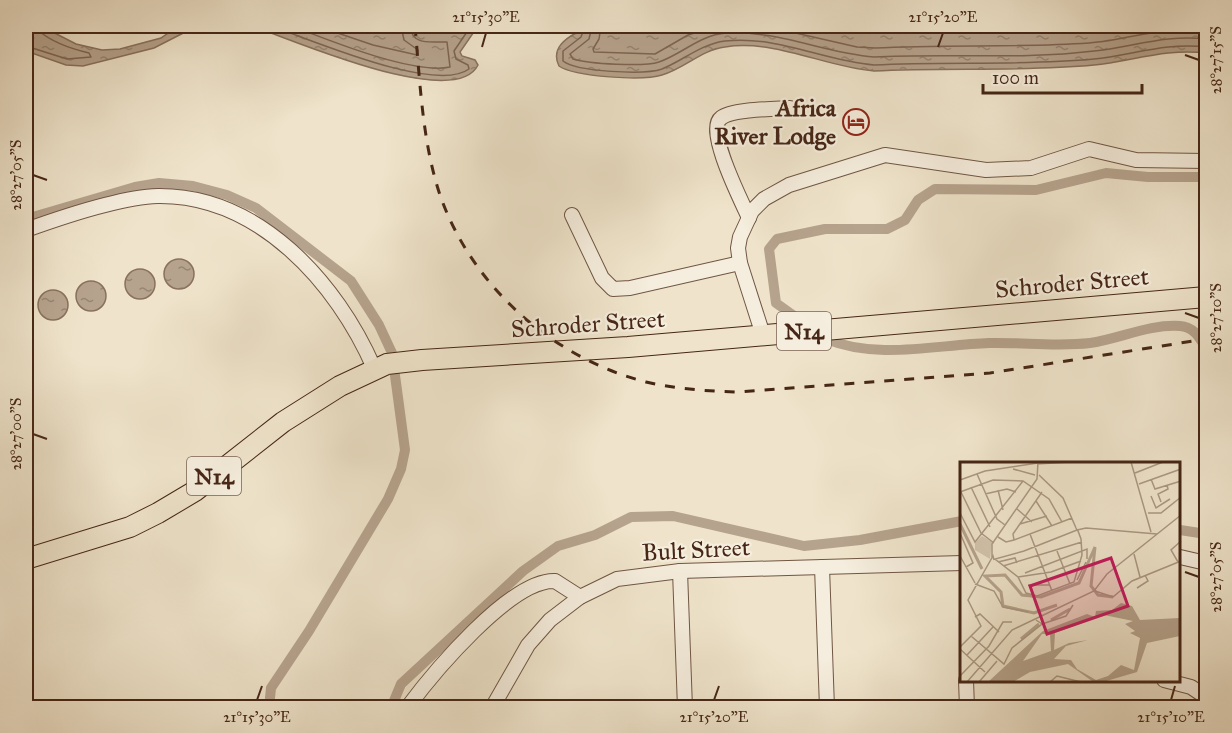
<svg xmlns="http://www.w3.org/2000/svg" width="1232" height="733" viewBox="0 0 1232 733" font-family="'IM FELL Great Primer',serif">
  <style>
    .water { fill: url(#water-ripples); stroke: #89715d; stroke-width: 1.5 }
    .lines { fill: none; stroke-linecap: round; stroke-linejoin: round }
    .shore { stroke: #7e6452; stroke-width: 1.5 }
    .canal { stroke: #b6a38d; stroke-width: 10 }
    .minor-casing { stroke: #705643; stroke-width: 16 }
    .highway-casing { stroke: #462616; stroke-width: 22 }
    .minor { stroke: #f5eddd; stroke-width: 14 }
    .highway { stroke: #efe4cb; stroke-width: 20 }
    .rail { stroke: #462616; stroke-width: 3; stroke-dasharray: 10 10; stroke-linecap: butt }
    .ticks { fill: none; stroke: #462616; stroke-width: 2 }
    .labels { text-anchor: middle; stroke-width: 4.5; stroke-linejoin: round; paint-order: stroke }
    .shield { fill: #f5eddd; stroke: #7a6252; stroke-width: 1.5 }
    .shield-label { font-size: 22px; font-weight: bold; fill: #462616 }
    .poi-label { font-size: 24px; font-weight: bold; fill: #462616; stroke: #f5eddd; text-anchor: end }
    .street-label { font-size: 24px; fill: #462616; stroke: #f5eddd }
    .inset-river { fill: none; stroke: #b6a38d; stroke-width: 3 }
    .inset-road { fill: none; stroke: #ab9883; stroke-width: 1.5 }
    .view { fill: #c2185b; fill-opacity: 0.15; stroke: #c2185b; stroke-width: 3 }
    .inset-edge { fill: none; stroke: #462616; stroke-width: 3 }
    .neatline { fill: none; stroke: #462616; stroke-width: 2 }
    .ticks-label { font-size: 15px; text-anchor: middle; fill: #462616 }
  </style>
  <defs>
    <pattern id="water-ripples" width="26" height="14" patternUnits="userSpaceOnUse" patternTransform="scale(1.5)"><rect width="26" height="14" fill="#b6a38d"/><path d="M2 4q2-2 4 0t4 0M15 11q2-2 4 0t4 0" fill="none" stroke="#968572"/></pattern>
  </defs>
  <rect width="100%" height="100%" fill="#efe4cb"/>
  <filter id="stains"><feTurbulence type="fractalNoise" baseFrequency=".00333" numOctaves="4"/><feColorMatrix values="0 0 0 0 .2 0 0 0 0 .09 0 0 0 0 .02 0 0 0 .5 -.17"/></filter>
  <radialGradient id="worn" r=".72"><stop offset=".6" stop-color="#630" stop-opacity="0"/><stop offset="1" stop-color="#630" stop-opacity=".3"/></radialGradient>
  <g class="water">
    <path d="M 26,26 L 41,26 L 76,44 L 102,50 L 120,49 L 161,38 L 178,26 L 197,26 L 154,48 L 83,66 L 66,65 L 26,51 Z"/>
    <path d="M 252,26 L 414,26 C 435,32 456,25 478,26 L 460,52 L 462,56 L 475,60 L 478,65 C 455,112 289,38 252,26 Z"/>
    <path d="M 579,26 L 1206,26 L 1206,53 C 1167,48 1132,61 1094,65 C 1021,72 947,67 874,71 C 825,67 775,39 725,47 C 701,50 684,69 662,75 C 643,81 575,77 559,66 C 551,50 563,40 576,33 Z"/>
    <circle cx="179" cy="274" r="15"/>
    <circle cx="140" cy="284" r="15"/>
    <circle cx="91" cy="296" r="15"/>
    <circle cx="53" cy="305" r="15"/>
  </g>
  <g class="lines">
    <g class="shore">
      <path d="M 271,26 C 310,39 435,94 469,69 L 468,65 L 456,59 L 454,51 L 471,26"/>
      <path d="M 292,26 C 328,40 414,75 450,67 L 447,42 C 433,41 412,47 410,26"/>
      <path d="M 317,26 L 373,45 L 417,55 L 418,50 L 404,40 L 401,26"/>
      <path d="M 585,26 L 581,37 L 563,51 L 563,61 C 577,72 645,75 662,69 C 684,60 701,44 725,41 C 776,35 824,61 874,65 C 947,61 1021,66 1094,59 C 1132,55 1167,42 1206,47"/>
      <path d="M 592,26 L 589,39 L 570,54 L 573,59 C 589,64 644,67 659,62 C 682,54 700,35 726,33 C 778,30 824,53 874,57 C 947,53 1021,60 1094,51 C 1132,47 1167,34 1206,39"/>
      <path d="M 601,26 L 599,39 L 593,49 L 594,52 L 655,54 L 688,35 L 717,26"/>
      <path d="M 765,26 L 857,47 L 875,48 C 946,44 1018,48 1089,43 C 1130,40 1164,25 1206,30"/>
      <path d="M 26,46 L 67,59 L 91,57 L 89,53 C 72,49 53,43 39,31 L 38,26"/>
    </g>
    <g class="canal">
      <path d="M 26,219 L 135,187 L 159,183 L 193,186 L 227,195 L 256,208 L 351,281 L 379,325 L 392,353 L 405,450 L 401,469 L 388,499 L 309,631 L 271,688 L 269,708"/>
      <path d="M 797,318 L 776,303 L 769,249 L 777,239 L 825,229 L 887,229 L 905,220 L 918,200 L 935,189 L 1036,190 L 1106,173 L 1148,177 L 1206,177"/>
      <path d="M 826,339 C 877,360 935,345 989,343 C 1022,342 1056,347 1090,343 C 1119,339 1149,324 1180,326 C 1194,327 1199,337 1206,348"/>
      <path d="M 1180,530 L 1206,534"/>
      <path d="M 391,708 L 401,684 L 523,571 L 558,546 L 595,535 L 631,517 L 673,516 L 804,546 L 860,540 L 962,521"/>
    </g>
    <defs>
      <g id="minor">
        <path d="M 572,215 L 602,278 L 613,289 L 630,288 L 740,263 L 763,335"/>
        <path d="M 749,218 C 742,202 705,130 721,118 C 732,109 775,109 790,108"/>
        <path d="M 26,230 C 62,217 120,197 158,196 C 259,195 337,283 374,368"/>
        <path d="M 740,263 L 738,248 L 740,237 L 752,211 L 764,199 L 789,185 L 885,155 L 986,170 L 1031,168 L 1089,149 L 1136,160 L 1206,161"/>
        <path d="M 1180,557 L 1206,563"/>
        <path d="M 822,567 L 827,708"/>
        <path d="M 680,571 L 685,708"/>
        <path d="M 966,680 L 967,708"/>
        <path d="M 1164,680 L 1191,687 L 1206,697"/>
        <path d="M 407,708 C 433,673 511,579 555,581 L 580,597"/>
        <path d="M 492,708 L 528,645 L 550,620 L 580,597 L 617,579 L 680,571 L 962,563"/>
      </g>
      <path id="highway" d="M 26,559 L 130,527 L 158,513 L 195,491 L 283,422 L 340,386 L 387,364 L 422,360 L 628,347 L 1206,297"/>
    </defs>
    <use href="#minor" class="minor-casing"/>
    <use href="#highway" class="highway-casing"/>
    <use href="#minor" class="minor"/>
    <use href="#highway" class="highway"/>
    <path class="rail" d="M 415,26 C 420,81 422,139 439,192 C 470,285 552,358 646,382 C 676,389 706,391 737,392 L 990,373 L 1206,339"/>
  </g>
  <path class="ticks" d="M 482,47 L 486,33M 938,47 L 943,33M 1185,55 L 1199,60M 33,175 L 47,180M 1185,313 L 1199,318M 33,434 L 47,439M 1185,572 L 1199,577M 257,700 L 262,686M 714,700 L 719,686M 1171,700 L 1175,686"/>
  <defs>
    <symbol id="hotel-ring" viewBox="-11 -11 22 22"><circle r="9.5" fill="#f5eddd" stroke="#8f2418" stroke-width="1.5"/><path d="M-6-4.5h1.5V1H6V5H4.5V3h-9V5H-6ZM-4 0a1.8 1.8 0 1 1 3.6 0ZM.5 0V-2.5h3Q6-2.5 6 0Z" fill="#8f2418"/></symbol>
  </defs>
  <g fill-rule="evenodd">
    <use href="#hotel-ring" x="841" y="107" width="30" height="30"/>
  </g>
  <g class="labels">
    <g class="shield">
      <rect x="777" y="312" width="54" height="38" rx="4.5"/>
      <rect x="187" y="457" width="54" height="38" rx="4.5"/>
    </g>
    <g class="shield-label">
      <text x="804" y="339">N14</text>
      <text x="214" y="484">N14</text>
    </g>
    <g class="poi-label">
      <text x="836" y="116">Africa<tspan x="836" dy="28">River Lodge</tspan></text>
    </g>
    <g class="street-label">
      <text transform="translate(1072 283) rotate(-5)" y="8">Schroder Street</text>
      <text transform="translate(588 324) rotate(-4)" y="8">Schroder Street</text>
      <text transform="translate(696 550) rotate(-3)" y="8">Bult Street</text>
    </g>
  </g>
  <g transform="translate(960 462)">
    <rect width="220" height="220" fill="#efe4cb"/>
    <path d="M 22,74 L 32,80 L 30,97 L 15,88 L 15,81 Z" fill="#d2c4ac"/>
    <path d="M 161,141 L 172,144 L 180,158 L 220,156 L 220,174 L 187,181 L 177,210 L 143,220 L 132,219 L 108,202 L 70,210 L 53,220 L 28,220 L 83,169 L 127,152 L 135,155 L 136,149 L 152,148 ZM 144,153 L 173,159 L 165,162 L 175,169 L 170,171 L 180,176 L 174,208 L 161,203 L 148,214 L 136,218 L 117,207 L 111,198 L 94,197 L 106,184 L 128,178 L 109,181 L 94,188 L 95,171 ZM 82,172 L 90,172 L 91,189 L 63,199 Z" fill="#b6a38d" fill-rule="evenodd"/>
    <path class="inset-river" d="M 0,62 L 22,107M 97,143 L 74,151 L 43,144 L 41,130 L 25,114 L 45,113 L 62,133 L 81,135 L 119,121 L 135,85 L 131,124 L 138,133 L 153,135M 91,158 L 110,147M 61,177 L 79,162"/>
    <path class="inset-road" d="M 171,0 L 191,70M 77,2 L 110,0M 53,7 L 75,13M 175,11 L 203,0M 17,12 L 37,57 L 45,63M 79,13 L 103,36 L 116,66 L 117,68 L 118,69 L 121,77 L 122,93 L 114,120 L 77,134 L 66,131 L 58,115 L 35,97 L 64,89 L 117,68 L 126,66 L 197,72M 191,17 L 195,27 L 221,19M 0,18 L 25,9 L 78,1M 179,22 L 221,7M 11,25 L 30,65M 38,28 L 43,48M 0,30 L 33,18 L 63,19 L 89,37 L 102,60M 1,30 L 21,71 L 34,81M 25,32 L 47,27 L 56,30M 191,34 L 196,46 L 210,37M 76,39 L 92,64M 201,40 L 198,32 L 208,27 L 207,23M 57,47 L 72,60M 0,51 L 15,80 L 63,19M 188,51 L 201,51 L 221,35M 60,62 L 87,54M 0,71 L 13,101 L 6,105M 70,72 L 92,129M 38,75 L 46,80 L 54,78 L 112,56M 54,78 L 53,72 L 82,30M 97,89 L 110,122M 174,92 L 180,115M 0,94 L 15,121M 32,96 L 32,82 L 77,17 L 78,0M 38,100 L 55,96 L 57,101M 218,100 L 211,88 L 221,79M 43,104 L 122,80M 65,111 L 127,87 L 127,97M 58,115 L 91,110 L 121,99M 117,118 L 126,100M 15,122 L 34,129 L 43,145 L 68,150M 68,123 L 90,123M 177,126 L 188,119 L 185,113M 135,129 L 153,135 L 172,119 L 221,99M 15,155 L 20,152 L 39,170M 82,162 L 106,154 L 113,143M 11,174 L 44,202 L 52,186 L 82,162 L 76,158M 0,185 L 21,164 L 8,138 L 33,94 L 34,98M 0,187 L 25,210M 7,193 L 33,165M 0,214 L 29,184 L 43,160 L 52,160M 7,220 L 52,168 L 134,129 L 147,112 L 221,53M 19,220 L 37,199M 90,220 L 97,214 L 121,220"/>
    <path class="view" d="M 151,96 L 168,144 L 87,172 L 70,124 Z"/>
    <rect width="220" height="220" class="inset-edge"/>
  </g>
  <rect width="1232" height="733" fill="none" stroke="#efe4cb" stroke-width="66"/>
  <path d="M983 84v9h159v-9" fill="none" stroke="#462616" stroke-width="3"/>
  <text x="992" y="84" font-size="18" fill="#462616" stroke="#f5eddd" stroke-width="4.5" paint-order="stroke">100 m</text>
  <rect x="33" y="33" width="1166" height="667" class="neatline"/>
  <g class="ticks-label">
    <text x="486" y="22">21°15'30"E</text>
    <text x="943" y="22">21°15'20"E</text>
    <text transform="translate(1216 60) rotate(-90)" y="5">28°27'15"S</text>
    <text transform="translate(16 175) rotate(-90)" y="5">28°27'05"S</text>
    <text transform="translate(1216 318) rotate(-90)" y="5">28°27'10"S</text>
    <text transform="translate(16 434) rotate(-90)" y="5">28°27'00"S</text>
    <text transform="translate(1216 577) rotate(-90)" y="5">28°27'05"S</text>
    <text x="257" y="722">21°15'30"E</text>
    <text x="714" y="722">21°15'20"E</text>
    <text x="1171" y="722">21°15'10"E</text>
  </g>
  <rect width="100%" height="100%" filter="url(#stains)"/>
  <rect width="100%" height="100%" fill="url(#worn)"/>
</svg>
